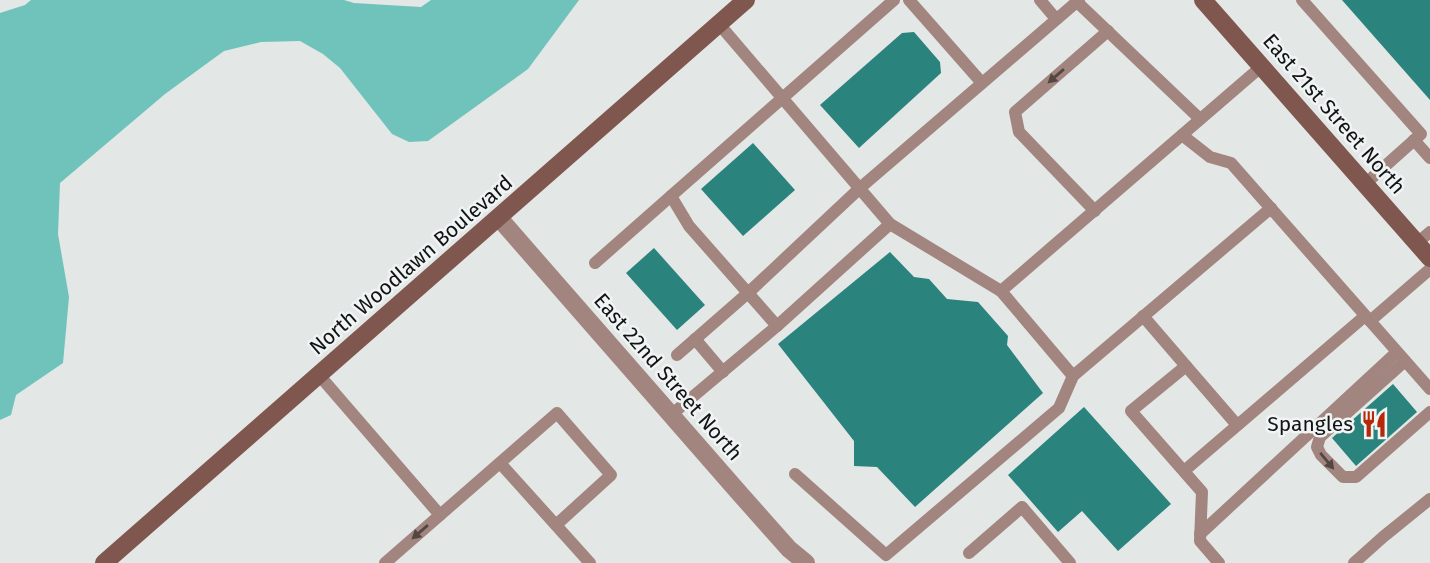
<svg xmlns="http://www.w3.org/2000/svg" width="1430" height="563" viewBox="0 0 1430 563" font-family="'Fira Sans',sans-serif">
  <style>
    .water { fill: #6fc3bb }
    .building { fill: #2a837c }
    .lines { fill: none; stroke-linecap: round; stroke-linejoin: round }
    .service { stroke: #a2857e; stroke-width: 12 }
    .minor { stroke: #a2857e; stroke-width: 18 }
    .secondary { stroke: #80574e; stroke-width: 18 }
    .oneway { fill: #534744 }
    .labels { text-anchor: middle; stroke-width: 5; stroke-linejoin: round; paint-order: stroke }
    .street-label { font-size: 21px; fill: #121414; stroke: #f0f4f4 }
    .poi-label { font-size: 21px; fill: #121414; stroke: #f0f4f4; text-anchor: end }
  </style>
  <rect width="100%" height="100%" fill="#e3e7e6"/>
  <path class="water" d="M 31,0 L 344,0 L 354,3 L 421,7 L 431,0 L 579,0 L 528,69 L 428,141 L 409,142 L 392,134 L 340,68 L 323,54 L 300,41 L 261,42 L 224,51 L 165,94 L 60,183 L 58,234 L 69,297 L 63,363 L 16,395 L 11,415 L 0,420 L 0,13 L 25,5 Z"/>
  <g class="building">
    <path d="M 1342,0 L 1430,0 L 1430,100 Z"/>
    <path d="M 914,32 L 940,62 L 941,73 L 859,148 L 820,105 L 902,33 Z"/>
    <path d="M 753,143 L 795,190 L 743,236 L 701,189 Z"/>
    <path d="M 654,248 L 705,305 L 677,330 L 626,273 Z"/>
    <path d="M 890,252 L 914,277 L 929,279 L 947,299 L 978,302 L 1008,336 L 1007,345 L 1043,393 L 915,507 L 877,467 L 854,466 L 854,441 L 778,344 Z"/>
    <path d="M 1393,384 L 1417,412 L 1356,466 L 1332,438 Z"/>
    <path d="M 1084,407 L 1171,504 L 1118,551 L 1082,511 L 1058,532 L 1008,475 Z"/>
  </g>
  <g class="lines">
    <g class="service">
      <path d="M 894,0 L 671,196 L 689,226 L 748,293 L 860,188 L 1079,0"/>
      <path d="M 909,0 L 982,83"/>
      <path d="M 1040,0 L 1056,19"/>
      <path d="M 1302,0 L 1421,134 L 1365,184"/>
      <path d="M 1077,2 L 1200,119"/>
      <path d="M 719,24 L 890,224 L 777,326"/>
      <path d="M 1182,135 L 1210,157 L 1231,163 L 1430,389"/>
      <path d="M 1414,140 L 1430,158"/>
      <path d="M 1095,211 L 1019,132 L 1015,112 L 1108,31"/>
      <path d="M 890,224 L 1001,291 L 1262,66"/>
      <path d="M 1417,243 L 1430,232"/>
      <path d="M 595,263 L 671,196"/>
      <path d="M 1001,291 L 1073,376 L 1271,208"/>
      <path d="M 1143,316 L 1186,366 L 1131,411 L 1202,492 L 1200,541 L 1219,563"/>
      <path d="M 1370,321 L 1430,269"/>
      <path d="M 695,339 L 723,372"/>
      <path d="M 1405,361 L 1320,437 L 1317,447 L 1321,455 L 1343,477 L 1356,477 L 1430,412"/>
      <path d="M 1186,366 L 1237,425"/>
      <path d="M 319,375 L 440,515"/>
      <path d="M 671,415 L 777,326 L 748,293 L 677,355"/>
      <path d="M 500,463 L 590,563"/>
      <path d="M 1184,471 L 1365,316"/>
      <path d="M 795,474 L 886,555 L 1059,408 L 1073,376"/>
      <path d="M 1200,534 L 1397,352"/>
      <path d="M 969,553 L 1022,507 L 1070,563"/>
      <path d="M 385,563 L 557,413 L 611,475 L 556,525"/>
      <path d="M 1354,563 L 1383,537 L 1430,499"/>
    </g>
    <path class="minor" d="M 499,218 L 741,495 L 789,549 L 806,563"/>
    <g class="secondary">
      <path d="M 1203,0 L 1430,258"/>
      <path d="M 104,563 L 746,0"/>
    </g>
  </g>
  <defs><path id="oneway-solid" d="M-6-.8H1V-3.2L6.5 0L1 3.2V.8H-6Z" transform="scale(1.75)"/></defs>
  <g class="oneway">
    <use href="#oneway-solid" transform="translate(1056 76) rotate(139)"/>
    <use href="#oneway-solid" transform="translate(1327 461) rotate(50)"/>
    <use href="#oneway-solid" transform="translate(420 532) rotate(139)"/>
  </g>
  <defs>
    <symbol id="restaurant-bare" viewBox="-9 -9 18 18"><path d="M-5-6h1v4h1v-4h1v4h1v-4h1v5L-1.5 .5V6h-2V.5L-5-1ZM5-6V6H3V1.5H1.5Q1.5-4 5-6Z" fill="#b52909" stroke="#f0f4f4" stroke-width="2.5" paint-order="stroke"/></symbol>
  </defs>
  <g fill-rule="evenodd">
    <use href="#restaurant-bare" x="1355" y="405" width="38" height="38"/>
  </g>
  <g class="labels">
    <g class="street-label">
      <text transform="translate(1334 114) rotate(49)" y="7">East 21st Street North</text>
      <text transform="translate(411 265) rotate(-41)" y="7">North Woodlawn Boulevard</text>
      <text transform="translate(668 377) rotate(49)" y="7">East 22nd Street North</text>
    </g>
    <g class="poi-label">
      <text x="1353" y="431">Spangles</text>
    </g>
  </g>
</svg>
